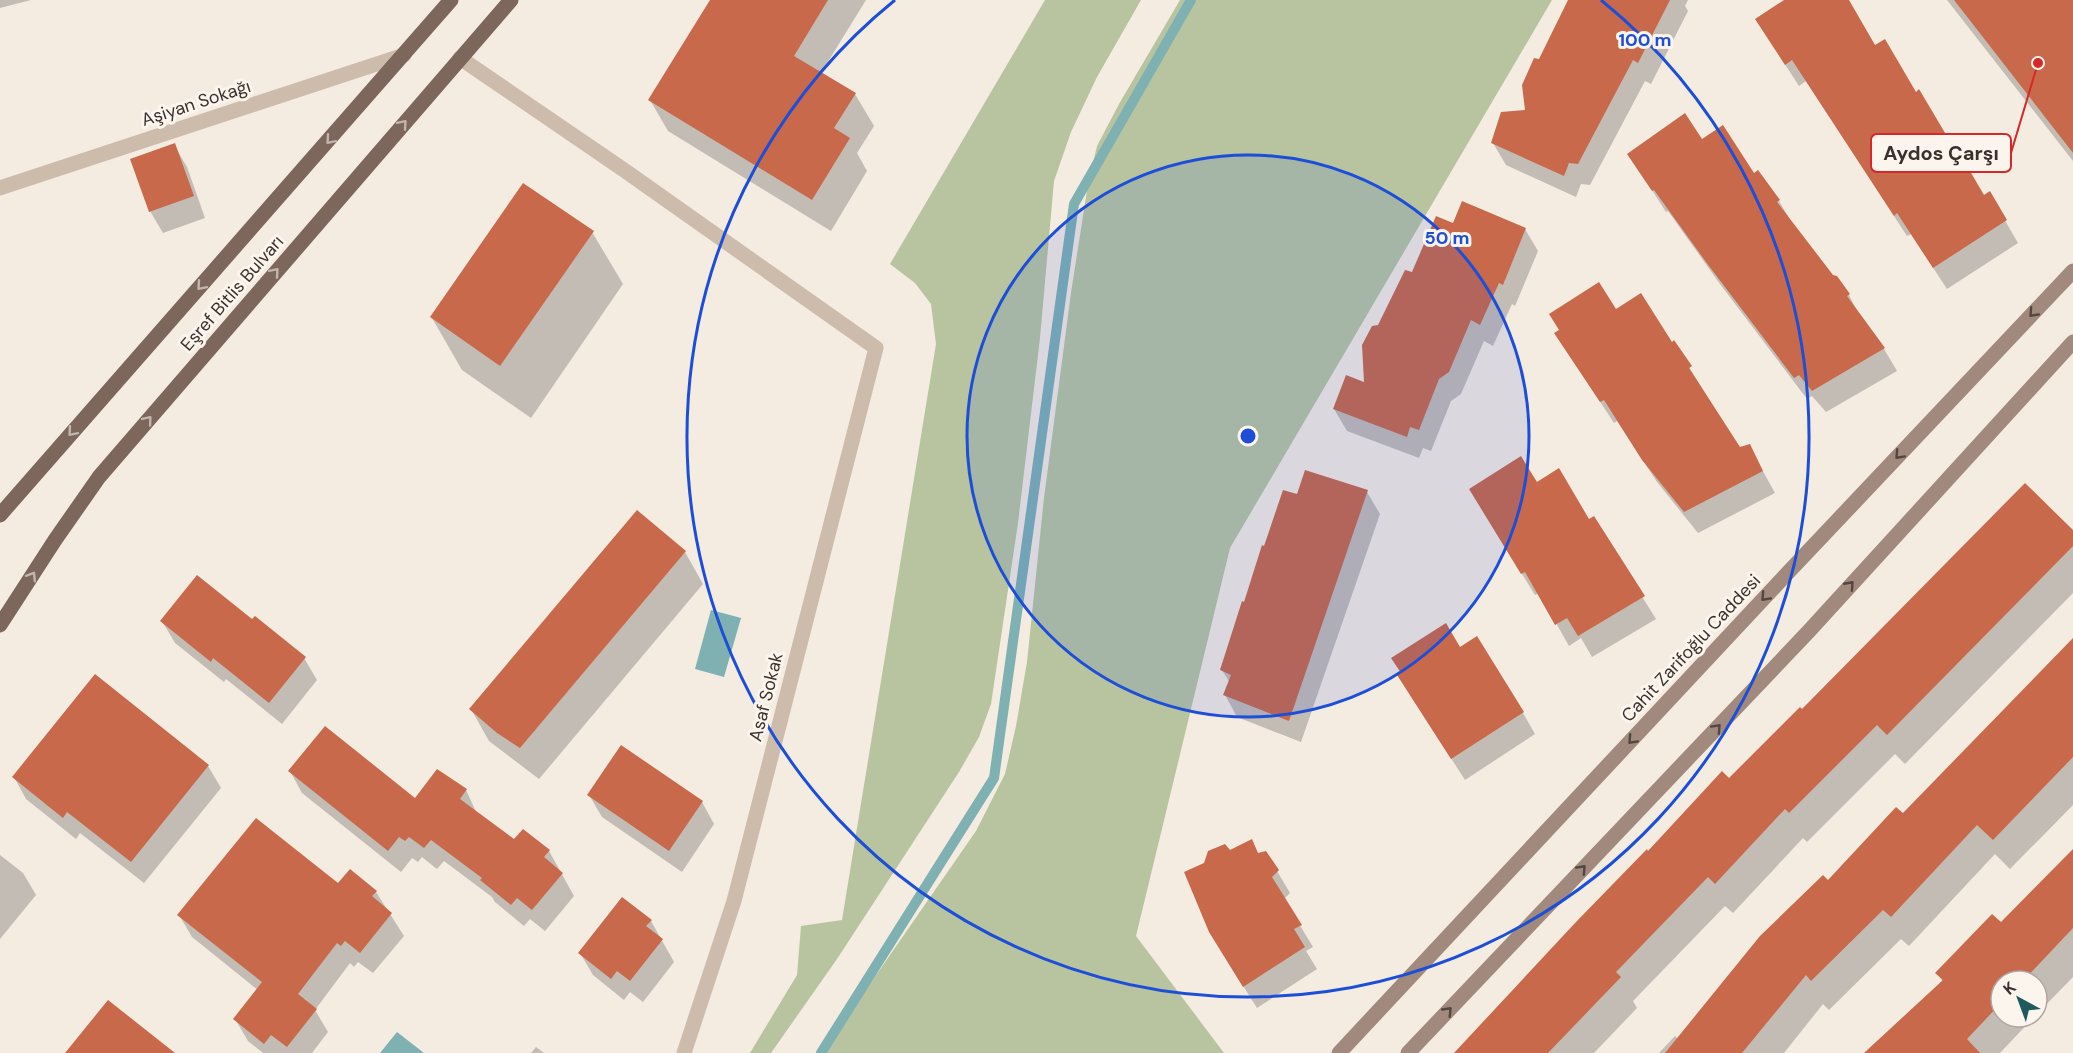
<svg xmlns="http://www.w3.org/2000/svg" width="2073" height="1053" viewBox="0 0 2073 1053" font-family="'DM Sans',sans-serif">
  <style>
    .green { fill: #b8c4a0 }
    .water { fill: #7fb0b2 }
    .shadow { fill: #0003 }
    .lines { fill: none; stroke-linecap: round; stroke-linejoin: round }
    .stream { stroke: #7fb0b2; stroke-width: 10 }
    .building { fill: #c8694b }
    .street { stroke: #cdbbac; stroke-width: 15 }
    .secondary { stroke: #a18a7d; stroke-width: 15 }
    .primary { stroke: #7d675c; stroke-width: 15 }
    .oneway { stroke: #c2b5ac }
    .oneway2 { stroke: #544640 }
    .ring { fill: none; stroke: #1d4ed8; stroke-width: 3 }
    .labels { text-anchor: middle; stroke-width: 6; stroke-linejoin: round; paint-order: stroke }
    .street-label { font-size: 18px; fill: #3b302b; stroke: #fbf5ee }
    .centre { fill: #1d4ed8; stroke: #fbf5ee; stroke-width: 3 }
    .ring-label { font-size: 18px; text-anchor: middle; font-weight: bold; fill: #1d4ed8; stroke: #fbf5ee; stroke-width: 6; stroke-linejoin: round; paint-order: stroke }
    .leader { fill: none; stroke: #d62828; stroke-width: 2 }
    .callout-dot { fill: #d62828; stroke: #fbf5ee; stroke-width: 2 }
    .callout { fill: #fbf5ee; stroke: #d62828; stroke-width: 2 }
    .callout-label { font-size: 20px; text-anchor: middle; font-weight: bold; fill: #3b302b }
  </style>
  <rect width="100%" height="100%" fill="#f4ebe1"/>
  <g class="green">
    <path d="M 1045,0 L 1141,0 L 1097,77 L 1071,132 L 1054,181 L 1040,338 L 1018,523 L 991,704 L 979,737 L 959,772 L 837,959 L 771,1053 L 750,1053 L 797,975 L 801,926 L 842,920 L 936,344 L 931,304 L 915,283 L 890,264 Z"/>
    <path d="M 1180,0 L 1552,0 L 1230,548 L 1136,936 L 1224,1053 L 822,1053 L 976,831 L 1005,774 L 1016,726 L 1027,662 L 1044,498 L 1071,293 L 1088,184 L 1097,146 L 1119,104 Z"/>
  </g>
  <g class="water">
    <path d="M 711,610 L 741,618 L 724,677 L 695,669 Z"/>
    <path d="M 397,1032 L 424,1053 L 380,1053 Z"/>
  </g>
  <g class="shadow">
    <path d="M 0,0 L 31,0 L 0,8 Z"/>
    <path d="M 711,0 L 866,0 L 821,73 L 855,94 L 874,126 L 857,153 L 867,171 L 831,231 L 668,131 L 650,100 Z"/>
    <path d="M 1581,0 L 1688,0 L 1685,6 L 1688,11 L 1651,84 L 1645,81 L 1590,185 L 1581,184 L 1576,197 L 1506,165 L 1493,143 L 1526,111 L 1540,60 Z"/>
    <path d="M 1787,0 L 1847,0 L 1875,48 L 1915,94 L 1984,197 L 1989,193 L 2018,243 L 1947,289 L 1911,234 L 1907,236 L 1806,81 L 1799,86 L 1770,41 Z"/>
    <path d="M 1947,0 L 2073,0 L 2073,161 Z"/>
    <path d="M 1702,141 L 1754,175 L 1758,172 L 1779,201 L 1792,223 L 1832,277 L 1836,277 L 1849,295 L 1860,317 L 1884,349 L 1897,371 L 1826,412 L 1812,396 L 1807,399 L 1720,284 L 1668,211 L 1666,212 L 1629,154 Z"/>
    <path d="M 174,145 L 187,167 L 205,218 L 163,233 L 150,211 Z"/>
    <path d="M 1454,225 L 1525,229 L 1538,251 L 1515,306 L 1512,304 L 1493,346 L 1484,341 L 1461,394 L 1451,401 L 1431,451 L 1423,448 L 1419,458 L 1347,431 L 1334,409 L 1366,385 L 1379,326 L 1413,274 Z"/>
    <path d="M 592,232 L 623,284 L 531,418 L 462,370 L 432,318 Z"/>
    <path d="M 1616,311 L 1671,344 L 1674,343 L 1740,449 L 1749,446 L 1775,493 L 1698,533 L 1657,482 L 1617,421 L 1614,423 L 1556,334 Z"/>
    <path d="M 1537,484 L 1589,521 L 1593,518 L 1656,619 L 1592,657 L 1581,638 L 1569,646 L 1539,593 L 1535,595 L 1483,511 Z"/>
    <path d="M 1367,492 L 1380,514 L 1301,742 L 1237,717 L 1225,695 L 1230,683 L 1222,670 L 1265,548 L 1298,496 Z"/>
    <path d="M 2073,532 L 2073,593 L 1905,764 L 1895,754 L 1807,842 L 1803,838 L 1733,913 L 1725,906 L 1633,1001 L 1637,1008 L 1594,1053 L 1455,1053 L 1648,853 L 1802,711 Z"/>
    <path d="M 685,552 L 703,584 L 539,779 L 489,741 L 471,709 Z"/>
    <path d="M 162,621 L 252,621 L 304,658 L 317,680 L 282,724 L 226,679 L 224,682 L 175,643 Z"/>
    <path d="M 2073,640 L 2073,805 L 2010,869 L 1995,854 L 1909,946 L 1901,939 L 1829,1010 L 1823,1004 L 1784,1053 L 1659,1053 L 1675,1036 L 1678,1039 L 1828,882 L 1903,815 Z"/>
    <path d="M 1460,649 L 1523,713 L 1535,734 L 1465,780 L 1412,697 Z"/>
    <path d="M 95,676 L 208,766 L 221,788 L 144,883 L 80,833 L 76,839 L 26,799 L 14,777 Z"/>
    <path d="M 290,771 L 415,800 L 466,790 L 477,814 L 514,841 L 523,831 L 549,851 L 574,896 L 545,931 L 530,919 L 524,926 L 495,902 L 492,897 L 444,861 L 437,869 L 422,857 L 418,862 L 412,858 L 401,872 L 302,793 Z"/>
    <path d="M 589,795 L 702,802 L 714,824 L 682,872 L 602,817 Z"/>
    <path d="M 1230,851 L 1259,855 L 1277,871 L 1290,893 L 1284,899 L 1313,947 L 1306,951 L 1317,969 L 1257,1008 L 1223,954 Z"/>
    <path d="M 2073,851 L 2073,977 L 2037,1014 L 2037,981 L 2001,981 L 2001,1017 L 2034,1017 L 2000,1053 L 1868,1053 L 1943,982 L 1937,973 L 2001,924 Z"/>
    <path d="M 0,855 L 23,873 L 36,895 L 0,939 Z"/>
    <path d="M 338,885 L 376,892 L 404,936 L 373,973 L 358,962 L 354,967 L 350,963 L 315,1010 L 328,1032 L 312,1053 L 263,1053 L 248,1041 L 235,1019 L 258,990 L 192,937 L 179,915 Z"/>
    <path d="M 651,921 L 674,962 L 643,1002 L 630,992 L 624,1000 L 593,975 L 580,953 Z"/>
    <path d="M 536,1047 L 544,1053 L 531,1053 Z"/>
  </g>
  <g class="lines">
    <path class="stream" d="M 821,1053 L 994,778 L 1074,204 L 1191,0"/>
  </g>
  <g class="building">
    <path d="M 710,0 L 828,0 L 794,56 L 856,93 L 834,128 L 850,138 L 812,200 L 648,100 Z"/>
    <path d="M 1568,0 L 1670,0 L 1638,63 L 1633,60 L 1578,164 L 1569,163 L 1564,176 L 1491,143 L 1501,112 L 1525,110 L 1522,85 L 1534,58 L 1539,59 Z"/>
    <path d="M 1784,0 L 1849,0 L 1875,45 L 1885,39 L 1916,92 L 1919,89 L 1951,143 L 1953,142 L 1984,195 L 1990,191 L 2007,220 L 1933,268 L 1897,213 L 1894,216 L 1792,60 L 1785,65 L 1755,19 Z"/>
    <path d="M 1954,0 L 2073,0 L 2073,153 Z"/>
    <path d="M 1685,113 L 1702,139 L 1723,125 L 1754,173 L 1758,170 L 1780,200 L 1777,202 L 1833,275 L 1837,276 L 1850,294 L 1847,296 L 1885,348 L 1812,391 L 1799,375 L 1794,378 L 1706,262 L 1654,190 L 1652,191 L 1627,154 Z"/>
    <path d="M 175,143 L 194,196 L 149,212 L 130,159 Z"/>
    <path d="M 523,183 L 594,231 L 500,366 L 430,317 Z"/>
    <path d="M 1462,201 L 1526,228 L 1503,285 L 1499,283 L 1480,325 L 1471,320 L 1449,372 L 1439,379 L 1419,430 L 1410,427 L 1407,437 L 1333,409 L 1346,375 L 1364,382 L 1362,345 L 1372,326 L 1378,325 L 1405,270 L 1412,272 L 1436,216 L 1453,223 Z"/>
    <path d="M 1599,282 L 1616,309 L 1641,293 L 1672,342 L 1674,340 L 1692,366 L 1689,368 L 1740,447 L 1750,444 L 1763,471 L 1684,512 L 1642,460 L 1604,400 L 1600,402 L 1554,333 L 1559,330 L 1549,314 Z"/>
    <path d="M 1521,456 L 1537,482 L 1559,468 L 1589,519 L 1594,516 L 1645,596 L 1578,636 L 1567,618 L 1555,625 L 1525,572 L 1521,574 L 1469,489 Z"/>
    <path d="M 1305,470 L 1368,490 L 1289,721 L 1223,695 L 1231,675 L 1220,670 L 1242,601 L 1244,602 L 1262,545 L 1264,546 L 1283,490 L 1297,494 Z"/>
    <path d="M 2025,483 L 2073,530 L 2073,546 L 1887,735 L 1877,725 L 1789,813 L 1785,809 L 1715,884 L 1708,877 L 1616,972 L 1621,977 L 1548,1053 L 1454,1053 L 1576,922 L 1647,849 L 1648,851 L 1722,771 L 1729,778 L 1800,707 L 1802,709 Z"/>
    <path d="M 637,510 L 686,551 L 520,748 L 497,733 L 469,709 Z"/>
    <path d="M 197,575 L 252,619 L 255,616 L 306,657 L 269,703 L 213,658 L 211,662 L 160,621 Z"/>
    <path d="M 1446,623 L 1460,647 L 1477,636 L 1524,712 L 1451,759 L 1397,675 L 1401,673 L 1391,658 Z"/>
    <path d="M 2073,638 L 2073,757 L 1993,840 L 1977,825 L 1891,917 L 1883,910 L 1811,981 L 1806,975 L 1742,1053 L 1665,1053 L 1760,936 L 1823,875 L 1828,880 L 1896,807 L 1903,813 Z"/>
    <path d="M 95,674 L 209,765 L 131,862 L 67,812 L 63,818 L 12,777 Z"/>
    <path d="M 325,726 L 415,798 L 437,769 L 467,789 L 460,799 L 514,839 L 523,829 L 550,850 L 544,857 L 563,873 L 532,910 L 517,898 L 511,905 L 480,880 L 482,878 L 431,840 L 424,848 L 409,837 L 405,841 L 399,837 L 388,851 L 288,771 Z"/>
    <path d="M 621,745 L 703,801 L 669,851 L 587,795 Z"/>
    <path d="M 256,818 L 338,883 L 350,869 L 377,891 L 372,896 L 392,913 L 360,953 L 345,941 L 341,946 L 337,943 L 298,994 L 317,1009 L 287,1047 L 271,1035 L 264,1044 L 233,1019 L 262,982 L 177,915 Z"/>
    <path d="M 1252,839 L 1258,853 L 1266,851 L 1279,870 L 1272,877 L 1302,925 L 1294,929 L 1305,947 L 1243,987 L 1209,932 L 1184,872 L 1204,863 L 1208,851 L 1225,844 L 1230,850 Z"/>
    <path d="M 2073,849 L 2073,928 L 2023,981 L 2001,981 L 2001,1003 L 1967,1039 L 1980,1053 L 1864,1053 L 1943,980 L 1935,973 L 1992,914 L 2001,922 Z"/>
    <path d="M 622,897 L 652,920 L 646,926 L 663,939 L 630,981 L 617,971 L 611,979 L 578,953 Z"/>
    <path d="M 108,1000 L 175,1053 L 65,1053 Z"/>
  </g>
  <g class="lines">
    <g class="street">
      <path d="M 460,58 L 624,170 L 876,348 L 734,901 L 684,1053"/>
      <path d="M 0,188 L 404,55"/>
    </g>
    <g class="secondary">
      <path d="M 1339,1053 L 1781,580 L 2073,271"/>
      <path d="M 1408,1053 L 1809,631 L 2073,342"/>
    </g>
    <g class="primary">
      <path d="M 0,515 L 451,0"/>
      <path d="M 0,625 L 55,540 L 99,477 L 511,0"/>
    </g>
  </g>
  <defs><path id="oneway-chevron" d="M-2-3.5L2.5 0L-2 3.5" fill="none" stroke-width="1.6" stroke-linecap="round" stroke-linejoin="round" transform="scale(1.5)"/></defs>
  <g class="oneway">
    <use href="#oneway-chevron" transform="translate(403 124) rotate(-49)"/>
    <use href="#oneway-chevron" transform="translate(330 140) rotate(131)"/>
    <use href="#oneway-chevron" transform="translate(275 272) rotate(-49)"/>
    <use href="#oneway-chevron" transform="translate(201 286) rotate(131)"/>
    <use href="#oneway-chevron" transform="translate(148 420) rotate(-50)"/>
    <use href="#oneway-chevron" transform="translate(72 432) rotate(131)"/>
    <use href="#oneway-chevron" transform="translate(32 576) rotate(-58)"/>
  </g>
  <g class="oneway2">
    <use href="#oneway-chevron" transform="translate(2033 313) rotate(133)"/>
    <use href="#oneway-chevron" transform="translate(1899 455) rotate(133)"/>
    <use href="#oneway-chevron" transform="translate(1850 585) rotate(-48)"/>
    <use href="#oneway-chevron" transform="translate(1765 597) rotate(133)"/>
    <use href="#oneway-chevron" transform="translate(1717 728) rotate(-47)"/>
    <use href="#oneway-chevron" transform="translate(1632 740) rotate(133)"/>
    <use href="#oneway-chevron" transform="translate(1582 869) rotate(-47)"/>
    <use href="#oneway-chevron" transform="translate(1448 1011) rotate(-46)"/>
  </g>
  <circle cx="1248" cy="436" r="281" fill="#1d4ed8" fill-opacity=".12"/>
  <g class="ring">
    <circle cx="1248" cy="436" r="281"/>
    <path d="M1601 0A561 561 0 1 1 895 0"/>
  </g>
  <g class="labels">
    <g class="street-label">
      <text transform="translate(196 103) rotate(-18)" y="6">Aşiyan Sokağı</text>
      <text transform="translate(232 293) rotate(-49)" y="6">Eşref Bitlis Bulvarı</text>
      <text transform="translate(1691 648) rotate(-47)" y="6">Cahit Zarifoğlu Caddesi</text>
      <text transform="translate(766 697) rotate(-76)" y="6">Asaf Sokak</text>
    </g>
  </g>
  <circle cx="1248" cy="436" r="9" class="centre"/>
  <g class="ring-label">
    <text x="1645" y="46">100 m</text>
    <text x="1447" y="244">50 m</text>
  </g>
  <path class="leader" d="M2038 63L2011 153"/>
  <circle class="callout-dot" cx="2038" cy="63" r="6"/>
  <rect class="callout" x="1871" y="134" width="140" height="38" rx="6"/>
  <g class="callout-label">
    <text x="1941" y="160">Aydos Çarşı</text>
  </g>
  <g transform="translate(2019 999) rotate(319)"><circle r="28" fill="#fbf5ee" stroke="#aea6a0" stroke-width="1.5"/>
  <path d="M0-4.5L10 22L0 15L-10 22Z" fill="#1f5a5e"/>
  <text y="-9" font-size="16" font-weight="bold" text-anchor="middle" fill="#3b302b">K</text>
  </g>
</svg>
